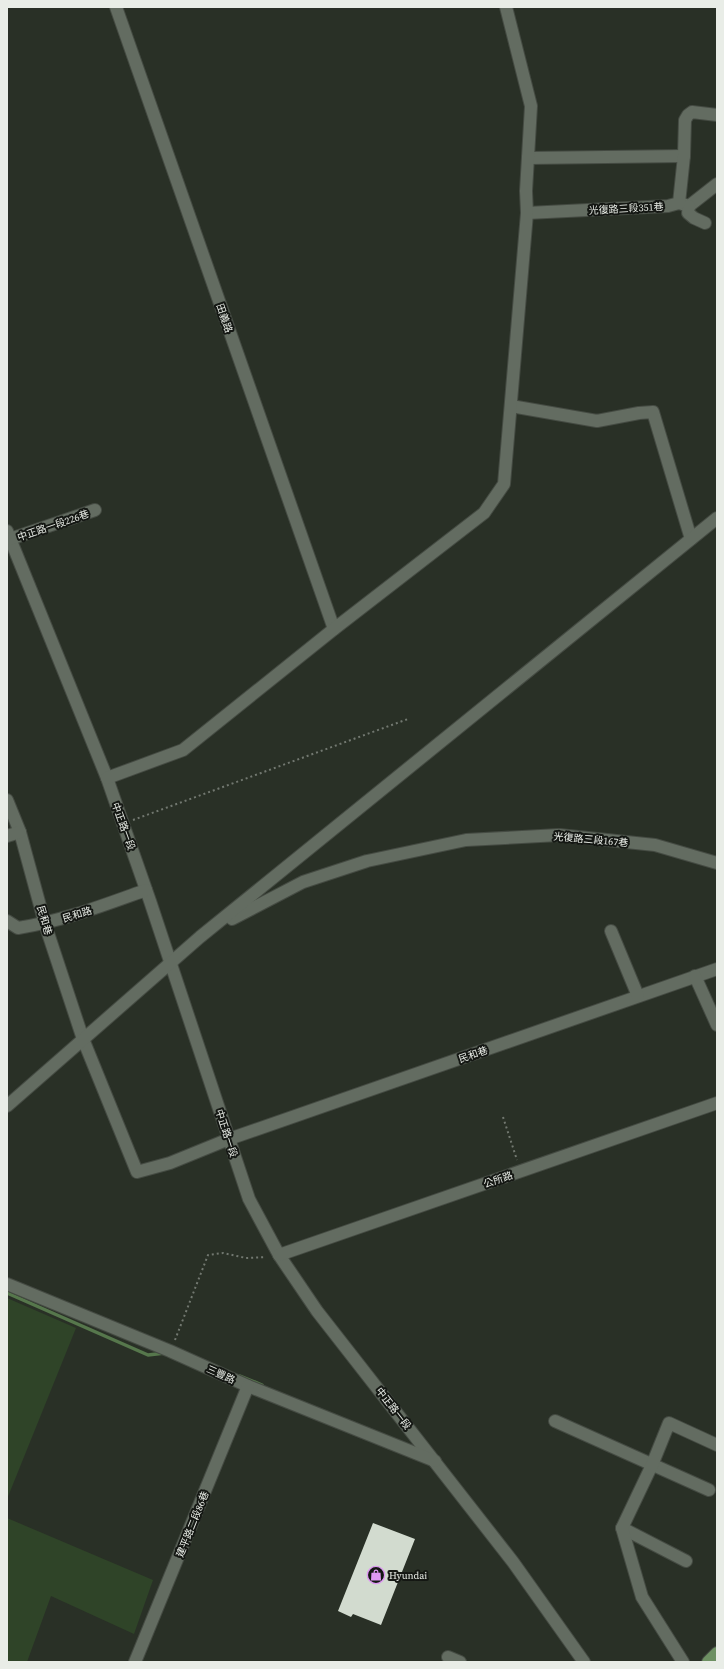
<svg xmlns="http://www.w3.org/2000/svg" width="724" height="1669" viewBox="0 0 724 1669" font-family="'Source Serif 4','Noto Sans TC',serif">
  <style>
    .green { fill: #2f4428 }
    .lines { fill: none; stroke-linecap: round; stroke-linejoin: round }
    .stream { stroke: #56774c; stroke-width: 3.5 }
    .building { fill: #d2dbcf }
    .minor-casing { stroke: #454b43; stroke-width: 14 }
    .major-casing { stroke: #454b43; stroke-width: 14 }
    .path { stroke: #727870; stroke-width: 2; stroke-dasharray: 2 3; stroke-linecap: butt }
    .minor { stroke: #636c61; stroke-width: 12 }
    .major { stroke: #6d9062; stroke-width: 12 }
    .labels { text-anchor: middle; stroke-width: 4; stroke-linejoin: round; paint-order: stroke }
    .street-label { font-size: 10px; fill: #e9ede7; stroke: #141713 }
    .poi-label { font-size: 10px; fill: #e9ede7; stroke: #141713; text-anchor: start }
  </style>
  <rect width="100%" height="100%" fill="#293026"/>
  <g class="green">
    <path d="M 7,1298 L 76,1328 L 7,1499 Z"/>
    <path d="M 7,1518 L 153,1580 L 134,1634 L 51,1596 L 27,1662 L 7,1662 Z"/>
  </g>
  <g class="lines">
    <g class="stream">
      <path d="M 7,1293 L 148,1355 L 165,1353"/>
      <path d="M 240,1376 L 262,1385"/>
    </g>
  </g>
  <path class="building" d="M 373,1523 L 415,1539 L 381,1625 L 353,1614 L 351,1617 L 338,1611 Z"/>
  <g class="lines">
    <defs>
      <g id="minor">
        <path d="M 116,7 L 334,629"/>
        <path d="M 528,158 L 684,156"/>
        <path d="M 679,203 L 689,206 L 717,184"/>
        <path d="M 689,206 L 688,213 L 694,218 L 705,223"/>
        <path d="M 527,213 L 668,206 L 679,203 L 684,156 L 685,120 L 688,115 L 692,112 L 717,115"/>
        <path d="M 511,406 L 597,421 L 639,413 L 653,412 L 691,539"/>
        <path d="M 7,531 L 107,778 L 150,901 L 249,1199 L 279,1255 L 317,1311 L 513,1562 L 584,1662"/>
        <path d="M 10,539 L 95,510"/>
        <path d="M 107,778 L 183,750 L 334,629 L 484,513 L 504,484 L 527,213 L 526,191 L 531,106 L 506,7"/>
        <path d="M 7,800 L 20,832 L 45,924 L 83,1039 L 137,1172 L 170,1163 L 229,1139 L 717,969"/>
        <path d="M 7,836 L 20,832"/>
        <path d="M 232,919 L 303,882 L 367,861 L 466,840 L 559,835 L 655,845 L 717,863"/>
        <path d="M 7,921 L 18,928 C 63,921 104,905 146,890"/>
        <path d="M 611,931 L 638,996"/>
        <path d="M 695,976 L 717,1025"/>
        <path d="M 7,1106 L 200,937 L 717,518"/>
        <path d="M 279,1255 L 717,1103"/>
        <path d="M 7,1284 L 170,1351 L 248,1386 L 435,1461"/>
        <path d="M 555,1421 L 709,1490"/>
        <path d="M 622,1528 L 686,1561"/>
        <path d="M 448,1657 L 460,1662"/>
        <path d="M 135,1662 L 248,1386"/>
        <path d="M 683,1662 L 642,1597 L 622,1528 L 652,1465 L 669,1423 L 717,1445"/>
      </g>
      <path id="major" d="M 708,1662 L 717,1653"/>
    </defs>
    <use href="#minor" class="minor-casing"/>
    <use href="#major" class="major-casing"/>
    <g class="path">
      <path d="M 133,820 L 408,719"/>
      <path d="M 503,1117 L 517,1160"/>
      <path d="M 175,1340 L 208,1255 L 223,1253 L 246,1258 L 266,1257"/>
    </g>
    <use href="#minor" class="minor"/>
    <use href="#major" class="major"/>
  </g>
  <defs>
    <symbol id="shop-ring" viewBox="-11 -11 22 22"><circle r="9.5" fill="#141713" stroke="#de98f2" stroke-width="1.5"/><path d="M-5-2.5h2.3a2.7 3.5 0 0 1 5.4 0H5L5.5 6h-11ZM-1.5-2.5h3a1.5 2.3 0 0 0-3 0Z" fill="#de98f2"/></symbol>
  </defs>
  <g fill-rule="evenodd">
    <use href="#shop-ring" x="366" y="1565" width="20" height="20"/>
  </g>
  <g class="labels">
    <g class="street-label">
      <text transform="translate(626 208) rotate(-3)" y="4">光復路三段351巷</text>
      <text transform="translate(225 318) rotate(71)" y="4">田義路</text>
      <text transform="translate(53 525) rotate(-19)" y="4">中正路一段226巷</text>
      <text transform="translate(124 826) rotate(70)" y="4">中正路一段</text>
      <text transform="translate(591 839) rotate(5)" y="4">光復路三段167巷</text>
      <text transform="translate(77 914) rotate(-17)" y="4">民和路</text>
      <text transform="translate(45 920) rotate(74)" y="4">民和巷</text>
      <text transform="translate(473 1054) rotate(-19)" y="4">民和巷</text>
      <text transform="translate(227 1133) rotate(72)" y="4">中正路一段</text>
      <text transform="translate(498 1179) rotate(-19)" y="4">公所路</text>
      <text transform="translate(221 1374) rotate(24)" y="4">三豐路</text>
      <text transform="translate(394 1408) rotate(52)" y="4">中正路一段</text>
      <text transform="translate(192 1524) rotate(-68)" y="4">建平路二段86巷</text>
    </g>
    <g class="poi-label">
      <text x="389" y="1579">Hyundai</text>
    </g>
  </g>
  <rect width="724" height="1669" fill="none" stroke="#e9ede7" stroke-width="16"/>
</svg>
